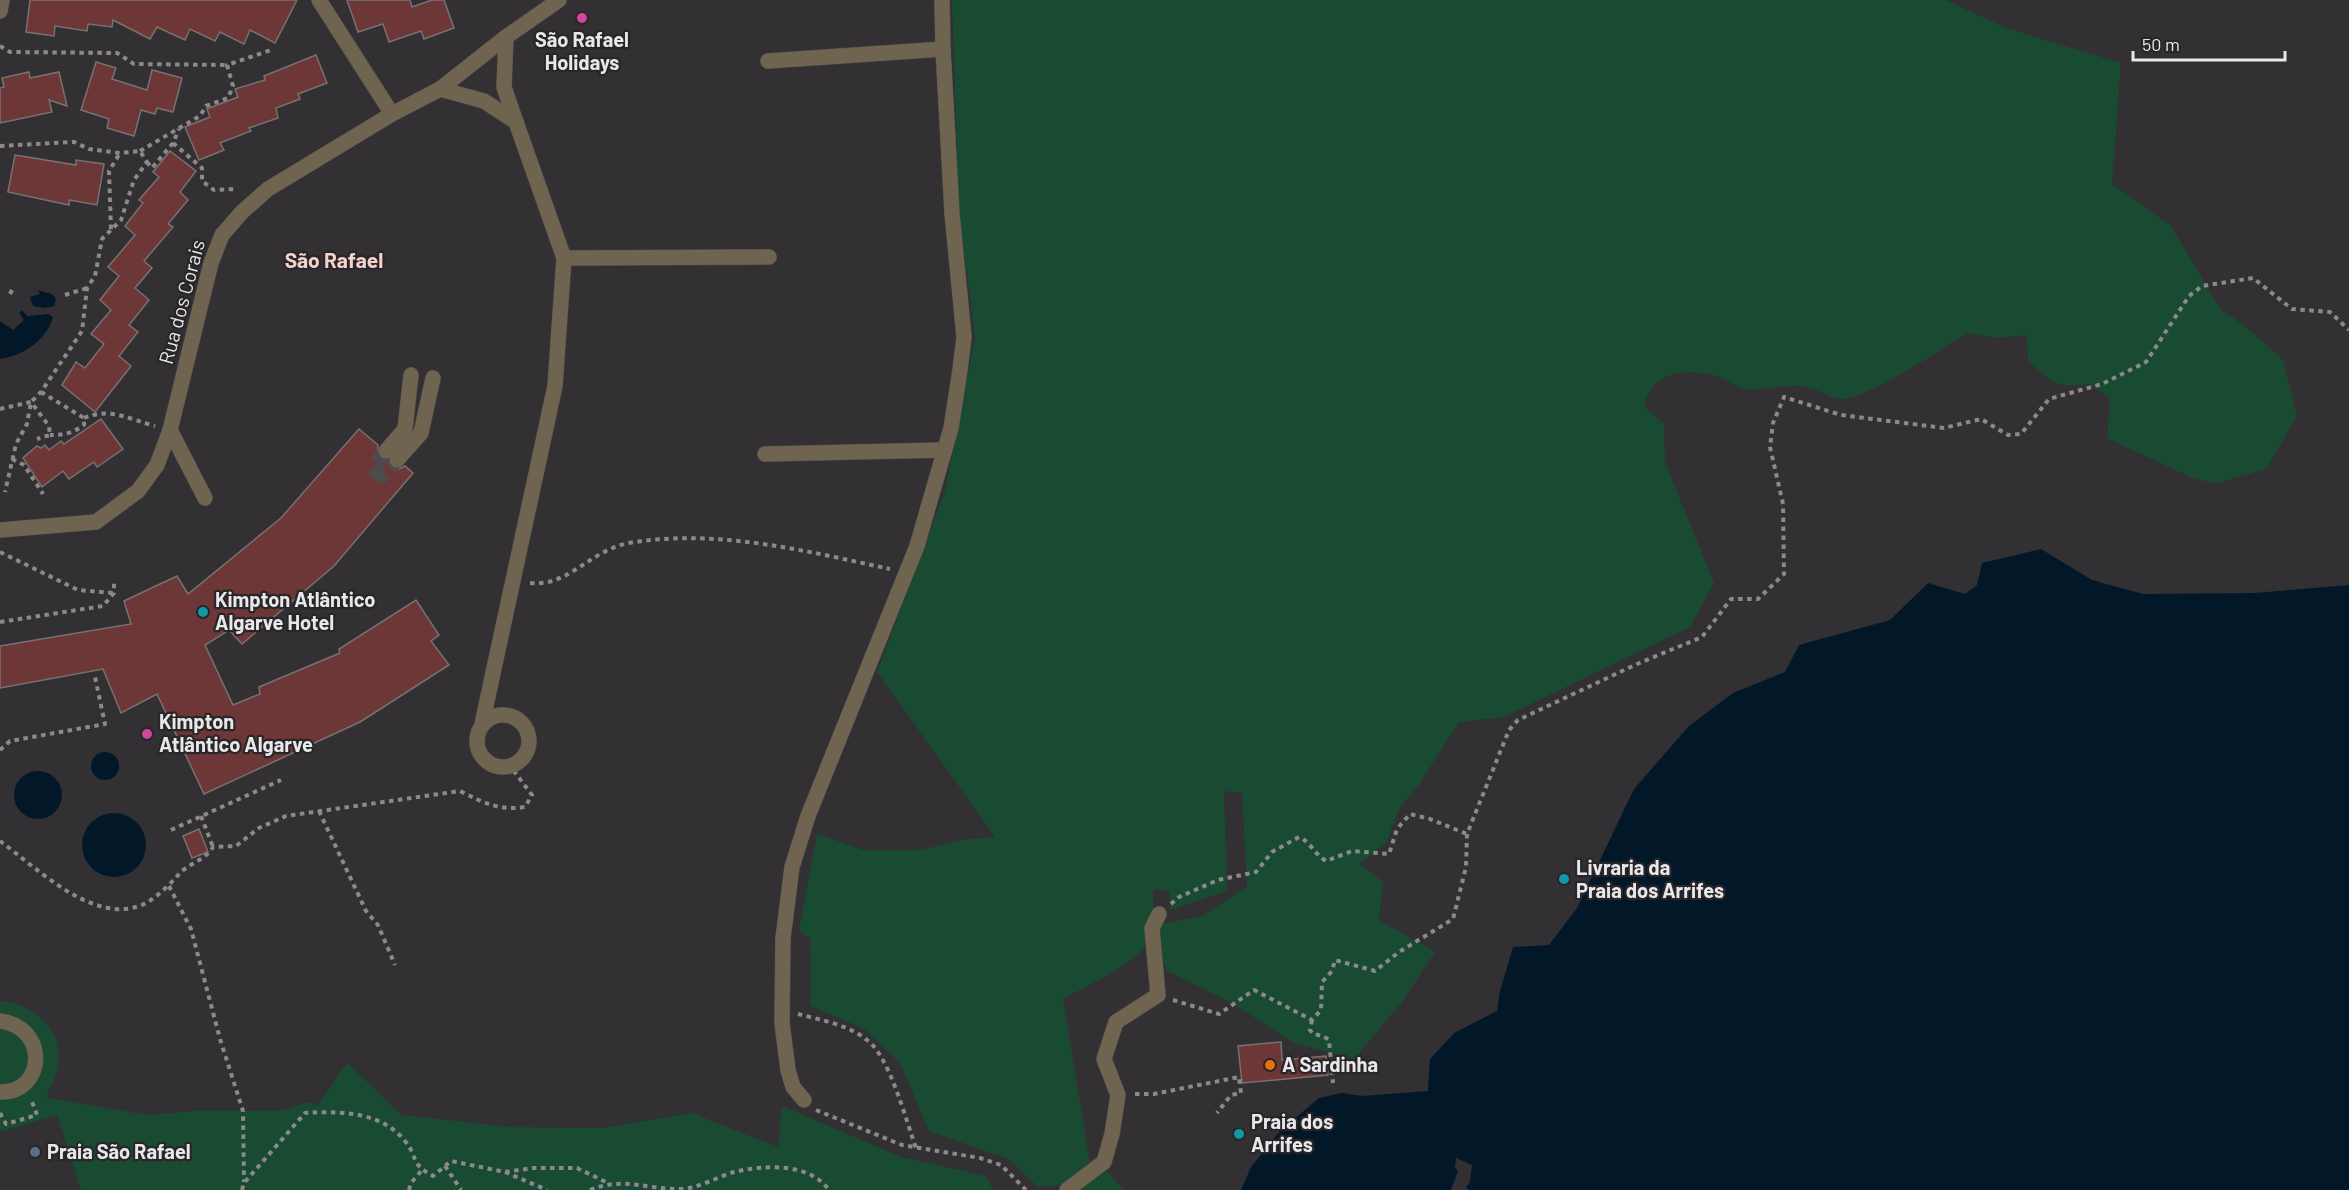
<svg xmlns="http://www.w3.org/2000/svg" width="2349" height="1190" viewBox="0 0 2349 1190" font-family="Barlow,sans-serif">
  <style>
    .green { fill: #194a32 }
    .water { fill: #021829 }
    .building { fill: #6c3736; stroke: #787171; stroke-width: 1.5 }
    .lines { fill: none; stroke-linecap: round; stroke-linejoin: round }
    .minor-tunnel { stroke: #4e4b4f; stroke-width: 15; stroke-dasharray: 15 8; stroke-linecap: butt }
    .minor-casing { stroke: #504d51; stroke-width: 16 }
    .path { stroke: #8b898c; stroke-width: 4; stroke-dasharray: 4.5 4.5; stroke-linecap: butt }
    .minor { stroke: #6e644f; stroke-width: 15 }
    .hotel-dot { fill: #d1479c; stroke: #29262a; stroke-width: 2 }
    .culture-dot { fill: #0f9aa8; stroke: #29262a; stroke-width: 2 }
    .food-dot { fill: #e8710a; stroke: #29262a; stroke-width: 2 }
    .service-dot { fill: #5c6f8a; stroke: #29262a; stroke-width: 2 }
    .labels { text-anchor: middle; stroke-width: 4.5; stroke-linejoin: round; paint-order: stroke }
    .poi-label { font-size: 20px; font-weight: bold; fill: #e8e7e9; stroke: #29262a; text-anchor: start }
    .street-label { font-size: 20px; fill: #e8e7e9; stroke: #29262a }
    .neighbourhood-label { font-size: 21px; font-weight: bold; fill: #f4d2cb; stroke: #29262a }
  </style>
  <rect width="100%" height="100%" fill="#333034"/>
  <g class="green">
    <path d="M 952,0 L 1946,0 L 2006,28 L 2121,63 L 2112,184 L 2171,226 L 2220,309 L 2245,326 L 2283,360 L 2297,416 L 2266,469 L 2215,484 L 2188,476 L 2107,438 L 2110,398 L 2089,384 C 2056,389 2050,382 2028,360 L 2027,335 L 1997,338 L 1967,333 C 1945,347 1864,401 1841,399 C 1829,398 1818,389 1807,387 C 1786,382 1762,393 1742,388 C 1733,386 1726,378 1717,376 C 1687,368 1651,371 1644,406 L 1664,424 L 1665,462 L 1714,583 L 1690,627 L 1504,717 L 1459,722 L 1420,783 L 1399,809 L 1386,843 L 1359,864 L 1383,882 L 1379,920 L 1435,952 L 1402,1002 L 1354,1059 L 1294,1043 L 1230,1002 L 1167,971 L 1157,940 L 1161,924 L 1202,916 L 1247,887 L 1242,793 L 1224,791 L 1227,891 L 1170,910 L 1170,891 L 1153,889 C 1154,904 1154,932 1146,945 C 1135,964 1084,987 1063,999 L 1090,1163 L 1061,1185 L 1038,1187 L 1008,1159 L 929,1131 L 900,1063 L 864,1029 L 811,1006 L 810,938 L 799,931 L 817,834 L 863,850 L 920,850 L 967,839 L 995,837 L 877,672 L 945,491 L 975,337 L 959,212 Z"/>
    <path d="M 5,1001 C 39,1008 66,1033 57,1071 C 55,1081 48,1088 47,1098 L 147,1115 L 195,1111 L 280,1111 L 308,1102 L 317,1106 L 347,1063 L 402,1115 L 509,1127 L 602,1128 L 692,1113 L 778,1147 L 782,1106 L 901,1157 L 986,1176 L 993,1190 L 81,1190 L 57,1115 L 0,1132 L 0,1002 Z"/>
    <path d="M 1107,1171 L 1124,1190 L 1079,1190 Z"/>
  </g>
  <g class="water">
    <path d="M 37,290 L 52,294 L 56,299 L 54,306 L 45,308 L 33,306 L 30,297 L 40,294 Z"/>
    <path d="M 22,310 L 27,316 L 48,314 L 53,317 C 47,340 23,356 0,359 L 0,321 L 13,330 L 24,320 L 19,313 Z"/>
    <path d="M 2041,549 L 2092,580 L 2143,594 L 2254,593 L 2349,585 L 2349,1190 L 1469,1190 L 1466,1187 L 1470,1182 L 1472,1165 L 1456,1158 L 1455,1168 L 1458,1171 L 1451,1190 L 1241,1190 L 1251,1167 L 1280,1131 L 1319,1098 L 1342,1093 L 1362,1096 L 1428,1091 L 1430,1059 L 1454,1033 L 1497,1011 L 1500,991 L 1513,947 L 1549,945 L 1577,908 L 1634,789 L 1689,726 L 1733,693 L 1785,672 L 1799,645 L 1890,620 L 1928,583 L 1965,594 L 1977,585 L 1982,563 Z"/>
    <circle cx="105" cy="766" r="14"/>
    <circle cx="38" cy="795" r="24"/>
    <circle cx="114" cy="845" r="32"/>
  </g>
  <g class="building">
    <path d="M 30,0 L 297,0 L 275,43 L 250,30 L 244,44 L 220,32 L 215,41 L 190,29 L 185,40 L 157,27 L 150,39 L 113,20 L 112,27 L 88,24 L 87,31 L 55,26 L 54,36 L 26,32 Z"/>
    <path d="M 347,0 L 410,0 L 412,7 L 432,0 L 444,0 L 454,28 L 424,39 L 421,31 L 389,42 L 383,24 L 358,32 Z"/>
    <path d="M 316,55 L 327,83 L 298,94 L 300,99 L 276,108 L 278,118 L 249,128 L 251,131 L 220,143 L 224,150 L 199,160 L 185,127 L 210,117 L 207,109 L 238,97 L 235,89 L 265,80 L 264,76 Z"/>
    <path d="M 96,62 L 116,68 L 112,79 L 147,90 L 152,70 L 182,78 L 173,112 L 157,108 L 155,114 L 141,110 L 134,136 L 107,128 L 109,119 L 81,110 Z"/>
    <path d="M 29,72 L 30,78 L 59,72 L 67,106 L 49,100 L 52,112 L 0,123 L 0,88 L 4,87 L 2,78 Z"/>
    <path d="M 170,151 L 196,171 L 180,192 L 188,200 L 168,224 L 173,227 L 144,261 L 152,268 L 135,288 L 149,300 L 129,325 L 138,332 L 119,356 L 131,366 L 95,412 L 62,385 L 76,362 L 85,368 L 104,344 L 91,334 L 111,310 L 100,300 L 119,276 L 108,267 L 135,235 L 125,226 L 143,203 L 139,200 L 159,177 L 153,172 Z"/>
    <path d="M 15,155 L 76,165 L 76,160 L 104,164 L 97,205 L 69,200 L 69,205 L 8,192 Z"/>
    <path d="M 101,419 L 123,449 L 97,467 L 94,462 L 69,479 L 63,471 L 42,487 L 23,458 L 37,446 L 41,448 L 45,445 L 49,450 L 61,441 L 64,444 Z"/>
    <path d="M 359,429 L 378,445 L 377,455 L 388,460 L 391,468 L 399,469 L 405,466 L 413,473 L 334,566 L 242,644 L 229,630 L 205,645 L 233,705 L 260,694 L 259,687 L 340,653 L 339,649 L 416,600 L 439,635 L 431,641 L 449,665 L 360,722 L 204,794 L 157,694 L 121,713 L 103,669 L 0,688 L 0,646 L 131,624 L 124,601 L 177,576 L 188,594 L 281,518 Z"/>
    <path d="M 199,829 L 208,852 L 192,858 L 183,836 Z"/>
    <path d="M 1281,1042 L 1282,1060 L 1326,1056 L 1328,1075 L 1242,1083 L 1238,1046 Z"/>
  </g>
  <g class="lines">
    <path class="minor-tunnel" d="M 386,451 L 372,468 L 382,476 L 397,460"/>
    <defs>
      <g id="minor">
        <path d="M 319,0 L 392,114"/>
        <path d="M 0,11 L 2,0"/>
        <path d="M 506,37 L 504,87 L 516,122"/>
        <path d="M 768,61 L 943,49 L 942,0"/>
        <path d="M 440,89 L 484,101 L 516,122 L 564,258 L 555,386 L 482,724"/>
        <path d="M 564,258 L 769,257"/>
        <path d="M 170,430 L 205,498"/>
        <path d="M 386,451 L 405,429 L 411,375"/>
        <path d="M 765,454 L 943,450"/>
        <path d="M 397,460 L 421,433 L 433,378"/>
        <path d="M 0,530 L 96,522 L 138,491 L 157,465 L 170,430 L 211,263 L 222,235 L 242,212 L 268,189 L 392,114 L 440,89 L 506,37 L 559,0"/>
        <circle cx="503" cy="741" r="26"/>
        <path d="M 0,1021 C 49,1027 46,1093 0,1092"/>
        <path d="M 804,1100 L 793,1087 L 788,1070 L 782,1023 L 783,938 L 792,867 L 808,816 L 917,546 L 951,428 L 960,370 L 964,337 L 952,213 L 943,49"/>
        <path d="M 1067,1190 L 1104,1162 L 1112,1134 L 1118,1095 L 1104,1059 L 1116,1022 L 1158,995 L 1152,928 L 1159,914"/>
      </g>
    </defs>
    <use href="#minor" class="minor-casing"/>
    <g class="path">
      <path d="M 0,46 L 10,52 L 117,53 L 134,64 L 227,65"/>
      <path d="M 173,143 L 202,168 L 202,181 L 214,190 L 236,189"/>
      <path d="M 0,146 L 74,142 L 89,149 L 120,153 L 140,151 L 147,162 L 134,180 L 121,220 L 102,239 L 95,276 L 87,288 L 82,331 L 41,392 L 31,402 L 27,424 L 16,444 L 5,492"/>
      <path d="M 140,151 L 200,116 L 206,106 L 228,98 L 233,86 L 227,65 L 271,50"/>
      <path d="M 147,162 L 152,168 L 173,143 L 179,129"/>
      <path d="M 111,229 L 109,171 L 120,153"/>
      <path d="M 10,294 L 12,290"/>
      <path d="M 65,295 L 87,288"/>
      <path d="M 41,392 L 84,418 L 84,425 C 73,433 65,435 50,435"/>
      <path d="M 0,409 L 31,402 L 49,426 L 50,435 L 37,439"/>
      <path d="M 84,418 C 110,407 129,419 155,426"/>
      <path d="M 12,459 L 24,465 L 43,494"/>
      <path d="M 0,552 L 78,590 L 113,593"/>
      <path d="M 530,583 C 569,587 590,550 629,543 C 715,528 806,551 890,569"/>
      <path d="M 0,622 L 103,606 L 114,593 L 114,583"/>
      <path d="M 0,750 L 10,741 L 105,724 L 95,677"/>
      <path d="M 319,811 L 366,911 L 378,925 L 395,965"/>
      <path d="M 201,816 L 213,847"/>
      <path d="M 171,830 L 281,780"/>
      <path d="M 0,841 C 37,868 93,925 142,905 C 157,898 170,884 181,872 C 192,862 205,860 213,847 L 236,846 L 259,828 L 286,816 L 460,791 C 484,803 499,811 525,807 L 532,795 L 510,766"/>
      <path d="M 169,886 L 191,929 L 220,1039 L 243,1111 L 244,1182"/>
      <path d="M 1171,904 L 1179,897 L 1218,880 L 1256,872 L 1272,852 L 1299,837 C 1311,842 1314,854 1326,861 L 1352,851 L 1389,854 L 1397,829 L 1410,814 L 1430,819 L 1467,834"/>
      <path d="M 1173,1000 L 1219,1014 L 1254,990 L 1312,1020 L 1321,1010 L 1322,982 L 1332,971 L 1335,960 L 1375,971 L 1399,952 L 1453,919 L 1466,867 L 1467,834 L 1509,730 L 1518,720 L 1637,664 L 1702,637 L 1731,599 L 1758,599 L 1784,574 L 1783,504 L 1770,447 L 1773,423 L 1784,397 L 1841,415 L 1944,428 L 1981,419 L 2008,435 L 2021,434 L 2049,399 L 2102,384 L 2146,362 L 2189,296 L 2202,286 L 2253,278 L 2292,309 L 2330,312 L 2349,330"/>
      <path d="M 798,1014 C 821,1020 849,1025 867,1040 C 890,1057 906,1121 916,1148"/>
      <path d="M 1312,1020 L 1310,1030 L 1313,1034 L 1323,1036 L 1329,1040 L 1333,1083"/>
      <path d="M 1135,1094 L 1154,1094 L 1239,1077 L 1241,1093 L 1231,1095 L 1217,1113"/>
      <path d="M 816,1110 L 902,1145 L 980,1158 L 1001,1165 L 1026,1190"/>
      <path d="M 0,1113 L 6,1124 L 37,1115 L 31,1099"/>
      <path d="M 445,1166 L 461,1190"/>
      <path d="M 505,1172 L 547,1190"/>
      <path d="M 242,1190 L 244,1183 L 305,1113 C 339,1111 381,1111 405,1141 C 419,1158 409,1163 433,1176 L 451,1161 L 505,1172 L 533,1168 L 577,1168 L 608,1183"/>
      <path d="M 409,1190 L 411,1183 L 422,1170"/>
      <path d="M 590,1190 C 625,1176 647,1190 681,1189 C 699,1188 717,1177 734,1172 C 764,1165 809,1162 829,1190"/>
    </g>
    <use href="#minor" class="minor"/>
  </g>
  <g class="hotel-dot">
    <circle cx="582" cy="18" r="6"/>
    <circle cx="147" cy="734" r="6"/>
  </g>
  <g class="culture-dot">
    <circle cx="203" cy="612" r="6"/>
    <circle cx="1564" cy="879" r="6"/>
    <circle cx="1239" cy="1134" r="6"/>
  </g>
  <circle class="food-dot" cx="1270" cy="1065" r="6"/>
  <circle class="service-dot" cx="35" cy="1152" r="6"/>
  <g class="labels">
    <g class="poi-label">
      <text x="582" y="47" text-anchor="middle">São Rafael<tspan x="582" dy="23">Holidays</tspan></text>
      <text x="215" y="607">Kimpton Atlântico<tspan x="215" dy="23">Algarve Hotel</tspan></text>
      <text x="159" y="729">Kimpton<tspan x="159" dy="23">Atlântico Algarve</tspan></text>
      <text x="1576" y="875">Livraria da<tspan x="1576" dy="23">Praia dos Arrifes</tspan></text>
      <text x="1282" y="1072">A Sardinha</text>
      <text x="1251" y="1129">Praia dos<tspan x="1251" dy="23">Arrifes</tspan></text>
      <text x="47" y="1159">Praia São Rafael</text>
    </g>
    <g class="street-label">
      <text transform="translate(182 302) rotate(-75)" y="7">Rua dos Corais</text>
    </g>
    <g class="neighbourhood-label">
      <text x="334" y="268">São Rafael</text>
    </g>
  </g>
  <path d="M2133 51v9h152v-9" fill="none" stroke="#e8e7e9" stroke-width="3"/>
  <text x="2142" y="51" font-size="18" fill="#e8e7e9" stroke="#29262a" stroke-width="4.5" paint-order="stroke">50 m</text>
</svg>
